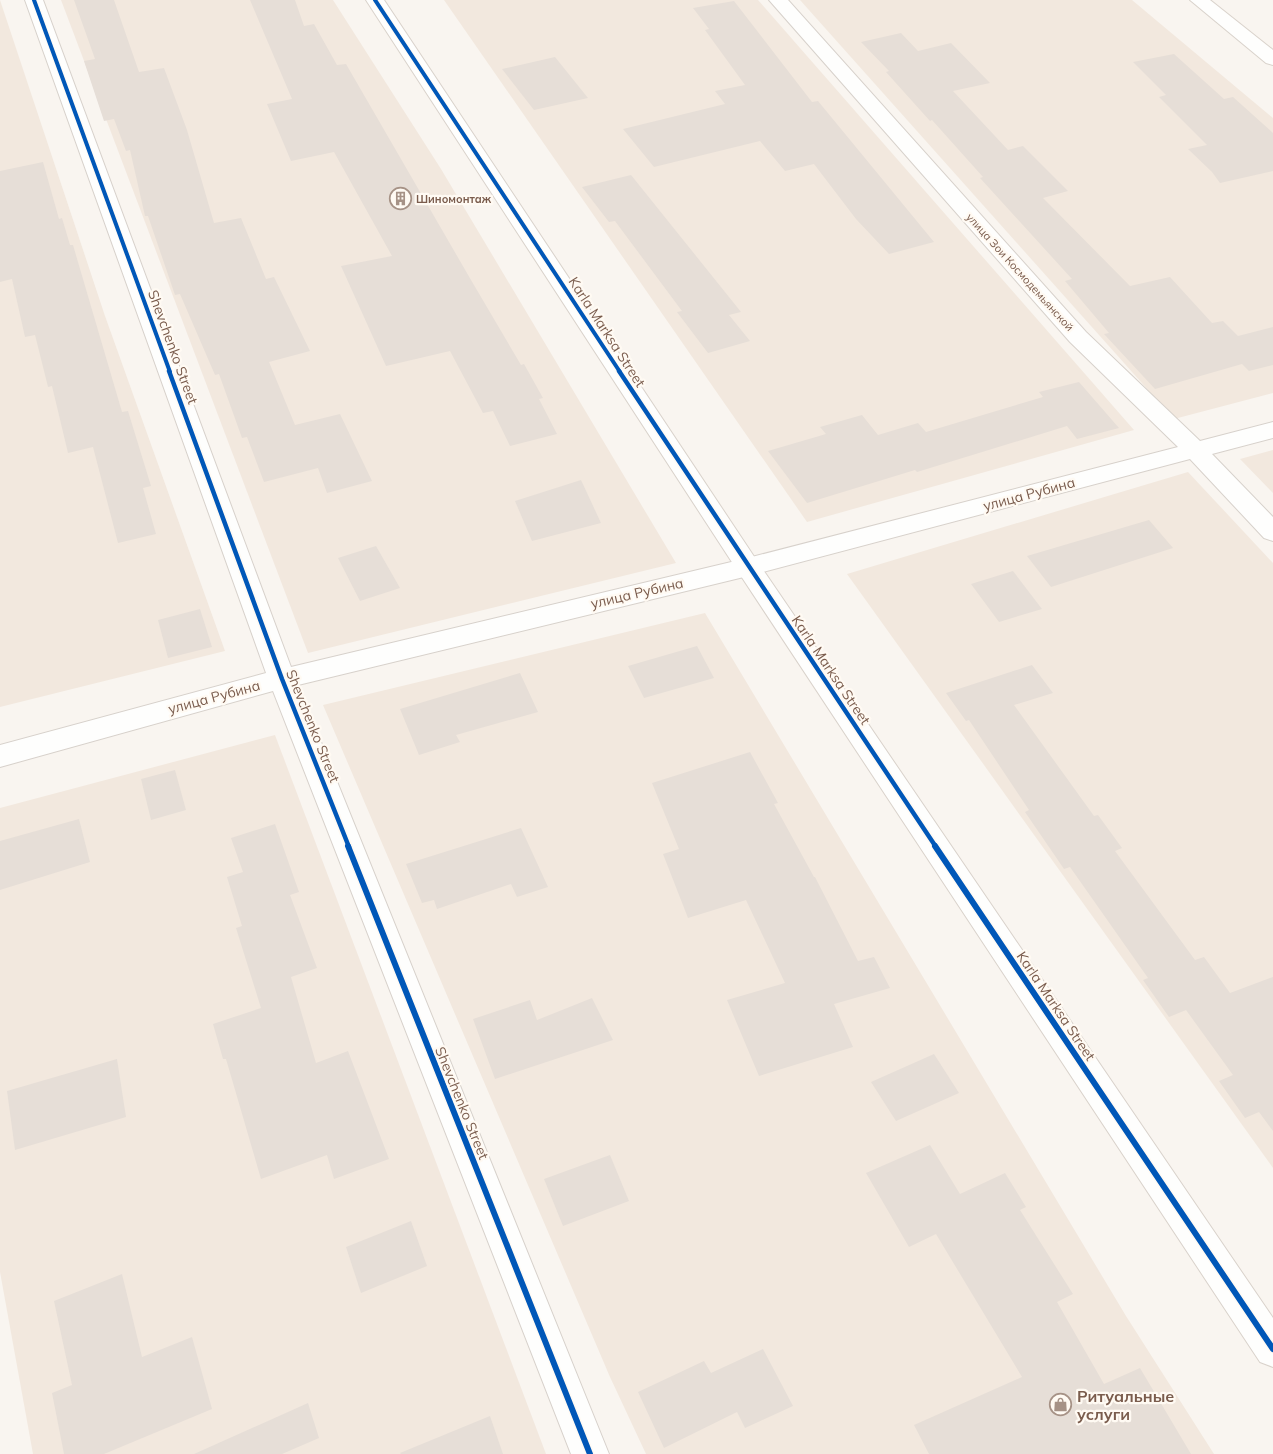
<svg xmlns="http://www.w3.org/2000/svg" width="1273" height="1454" viewBox="0 0 1273 1454" font-family="Mulish,sans-serif">
  <style>
    .residential { fill: #f2e8de }
    .building { fill: #e6ded7 }
    .lines { fill: none; stroke-linecap: round; stroke-linejoin: round }
    .street-casing { stroke: #d7d1cb; stroke-width: 2 }
    .secondary-casing { stroke: #d9d2cb; stroke-width: 2 }
    .street { fill: #fefefd; fill-rule: evenodd }
    .secondary { fill: #fefefd; fill-rule: evenodd }
    .cycleway-far2-casing { stroke: #fffaf3; stroke-width: 6 }
    .cycleway-far1-casing { stroke: #fffaf3; stroke-width: 8 }
    .cycleway-casing { stroke: #fffaf3; stroke-width: 9 }
    .cycleway-far2 { stroke: #0057b8; stroke-width: 4 }
    .cycleway-far1 { stroke: #0057b8; stroke-width: 4.5 }
    .cycleway { stroke: #0057b8; stroke-width: 6 }
    .labels { text-anchor: middle; stroke-width: 4.5; stroke-linejoin: round; paint-order: stroke }
    .far-poi-label { font-size: 11px; font-weight: bold; fill: #7a5c4d; stroke: #fffaf3; text-anchor: start }
    .far-street-label { font-size: 11px; fill: #7a5c4d; stroke: #fffaf3 }
    .street-label { font-size: 14px; fill: #7a5c4d; stroke: #fffaf3 }
    .near-poi-label { font-size: 16px; font-weight: bold; fill: #7a5c4d; stroke: #fffaf3; text-anchor: start }
  </style>
  <rect width="100%" height="100%" fill="#f9f5f0"/>
  <g class="residential">
    <path d="M 0,0 L 105,316 L 225,651 L 0,707 Z"/>
    <path d="M 61,0 L 333,0 L 441,169 L 676,563 L 308,653 Z"/>
    <path d="M 444,0 L 758,0 L 1134,430 L 807,522 Z"/>
    <path d="M 800,0 L 1132,0 L 1273,118 L 1273,393 L 1174,419 Z"/>
    <path d="M 1273,450 L 1273,493 L 1240,459 Z"/>
    <path d="M 1188,472 L 1273,563 L 1273,1168 L 847,574 Z"/>
    <path d="M 705,613 L 1126,1316 L 1214,1454 L 646,1454 L 610,1377 L 323,705 Z"/>
    <path d="M 275,735 L 546,1454 L 33,1454 L 0,1272 L 0,808 Z"/>
  </g>
  <g class="building">
    <path d="M 74,0 L 114,0 L 139,72 L 164,68 L 187,130 L 214,223 L 241,218 L 266,279 L 274,277 L 310,351 L 269,362 L 295,425 L 340,414 L 372,481 L 327,493 L 318,468 L 264,482 L 247,437 L 242,438 L 219,374 L 215,375 L 180,294 L 175,295 L 148,216 L 145,216 L 130,150 L 126,151 L 114,119 L 104,121 L 84,61 L 95,59 Z"/>
    <path d="M 250,0 L 295,0 L 304,26 L 314,24 L 337,65 L 346,64 L 471,280 L 521,365 L 524,364 L 543,398 L 539,399 L 557,434 L 510,446 L 493,411 L 483,413 L 450,351 L 386,366 L 341,266 L 392,256 L 334,152 L 291,161 L 267,104 L 292,99 Z"/>
    <path d="M 734,1 L 812,102 L 818,101 L 934,242 L 889,254 L 856,219 L 814,164 L 785,171 L 760,141 L 654,167 L 623,129 L 725,104 L 715,91 L 745,85 L 705,30 L 709,29 L 693,8 Z"/>
    <path d="M 901,33 L 918,51 L 951,43 L 990,83 L 953,91 L 1008,150 L 1023,146 L 1068,191 L 1043,198 L 1130,286 L 1170,277 L 1212,323 L 1223,321 L 1238,336 L 1273,327 L 1273,365 L 1249,371 L 1242,364 L 1155,389 L 1104,334 L 1109,333 L 1065,281 L 1072,279 L 980,178 L 983,177 L 932,120 L 930,121 L 886,72 L 889,71 L 861,42 Z"/>
    <path d="M 1174,54 L 1224,99 L 1233,97 L 1273,133 L 1273,171 L 1220,183 L 1212,172 L 1188,149 L 1207,145 L 1159,97 L 1166,95 L 1133,62 Z"/>
    <path d="M 555,57 L 588,98 L 534,110 L 502,69 Z"/>
    <path d="M 43,162 L 59,219 L 62,218 L 70,245 L 73,245 L 122,412 L 128,411 L 151,486 L 143,488 L 156,534 L 118,543 L 93,447 L 68,453 L 52,386 L 48,387 L 35,335 L 25,337 L 12,279 L 0,282 L 0,171 Z"/>
    <path d="M 631,175 L 741,312 L 729,315 L 750,341 L 708,353 L 677,312 L 682,311 L 615,221 L 609,222 L 582,187 Z"/>
    <path d="M 1079,382 L 1119,428 L 1077,439 L 1067,426 L 917,472 L 915,470 L 807,503 L 768,451 L 826,434 L 820,427 L 862,415 L 878,435 L 918,423 L 926,432 L 1043,397 L 1039,392 Z"/>
    <path d="M 581,480 L 601,523 L 532,541 L 515,501 Z"/>
    <path d="M 1149,520 L 1173,548 L 1051,587 L 1027,556 Z"/>
    <path d="M 376,546 L 400,588 L 360,601 L 338,558 Z"/>
    <path d="M 1013,571 L 1042,609 L 999,622 L 971,584 Z"/>
    <path d="M 200,609 L 212,647 L 168,658 L 158,620 Z"/>
    <path d="M 697,646 L 714,678 L 644,698 L 628,666 Z"/>
    <path d="M 1032,665 L 1053,693 L 1014,705 L 1094,816 L 1098,815 L 1122,848 L 1115,851 L 1195,960 L 1204,957 L 1230,993 L 1273,977 L 1273,1131 L 1259,1112 L 1245,1118 L 1219,1081 L 1233,1075 L 1186,1010 L 1169,1017 L 1143,980 L 1148,978 L 1070,867 L 1064,869 L 1025,812 L 1029,810 L 969,720 L 966,721 L 946,693 Z"/>
    <path d="M 520,673 L 538,712 L 456,735 L 460,742 L 419,755 L 400,709 Z"/>
    <path d="M 750,752 L 778,803 L 774,804 L 814,877 L 815,877 L 858,961 L 874,957 L 890,988 L 834,1004 L 853,1047 L 759,1076 L 727,1000 L 785,983 L 746,900 L 688,918 L 663,854 L 679,849 L 652,783 Z"/>
    <path d="M 175,770 L 186,810 L 151,820 L 141,779 Z"/>
    <path d="M 79,819 L 90,862 L 0,890 L 0,841 Z"/>
    <path d="M 275,824 L 299,892 L 290,895 L 317,968 L 291,977 L 316,1063 L 348,1051 L 389,1159 L 334,1179 L 327,1155 L 261,1179 L 226,1059 L 223,1059 L 213,1024 L 261,1008 L 236,928 L 242,926 L 227,877 L 243,872 L 231,838 Z"/>
    <path d="M 521,828 L 548,887 L 517,897 L 511,884 L 437,909 L 434,900 L 422,903 L 406,864 Z"/>
    <path d="M 592,998 L 613,1040 L 495,1079 L 473,1019 L 530,1000 L 537,1020 Z"/>
    <path d="M 934,1054 L 959,1093 L 896,1121 L 871,1082 Z"/>
    <path d="M 117,1059 L 126,1117 L 15,1150 L 7,1091 Z"/>
    <path d="M 930,1145 L 960,1194 L 1005,1173 L 1026,1207 L 1020,1210 L 1073,1294 L 1057,1302 L 1104,1384 L 1140,1368 L 1191,1454 L 929,1454 L 914,1425 L 1022,1377 L 936,1234 L 909,1247 L 866,1173 Z"/>
    <path d="M 610,1155 L 629,1201 L 563,1226 L 544,1179 Z"/>
    <path d="M 411,1221 L 427,1266 L 361,1293 L 346,1247 Z"/>
    <path d="M 122,1274 L 142,1357 L 192,1337 L 212,1409 L 104,1454 L 64,1454 L 52,1393 L 72,1385 L 54,1301 Z"/>
    <path d="M 763,1349 L 793,1406 L 745,1428 L 737,1412 L 664,1448 L 638,1392 L 704,1361 L 711,1373 Z"/>
    <path d="M 308,1403 L 319,1438 L 282,1454 L 194,1454 Z"/>
    <path d="M 490,1416 L 503,1454 L 401,1454 L 400,1453 Z"/>
  </g>
  <g class="lines">
    <defs>
      <path id="street" d="M 25,0 L 43,0 L 291,667 L 748,558 L 1178,447 L 1070,342 L 769,0 L 788,0 L 1086,332 L 1200,441 L 1273,422 L 1273,438 L 1212,454 L 1273,517 L 1273,541 L 1264,538 L 1190,459 L 748,576 L 298,685 L 609,1454 L 571,1454 L 273,691 L 0,767 L 0,745 L 266,673 Z"/>
      <g id="secondary">
        <path d="M 366,0 L 384,0 L 757,561 L 1273,1318 L 1273,1367 L 1260,1362 L 739,573 Z"/>
        <path d="M 1190,0 L 1210,0 L 1273,50 L 1273,65 L 1266,63 Z"/>
      </g>
    </defs>
    <use href="#street" class="street-casing"/>
    <use href="#secondary" class="secondary-casing"/>
    <use href="#street" class="street"/>
    <use href="#secondary" class="secondary"/>
    <defs>
      <g id="cycleway-far2">
        <path d="M 34,0 L 170,372"/>
        <path d="M 375,0 L 620,372"/>
      </g>
      <g id="cycleway-far1">
        <path d="M 169,371 L 282,679 L 349,847"/>
        <path d="M 619,371 L 936,847"/>
      </g>
      <g id="cycleway">
        <path d="M 348,846 L 590,1454"/>
        <path d="M 935,846 L 1273,1349"/>
      </g>
    </defs>
    <use href="#cycleway-far2" class="cycleway-far2-casing"/>
    <use href="#cycleway-far1" class="cycleway-far1-casing"/>
    <use href="#cycleway" class="cycleway-casing"/>
    <use href="#cycleway-far2" class="cycleway-far2"/>
    <use href="#cycleway-far1" class="cycleway-far1"/>
    <use href="#cycleway" class="cycleway"/>
  </g>
  <defs>
    <symbol id="building-ring" viewBox="-11 -11 22 22"><circle r="9.5" fill="#fffaf3" stroke="#a69286" stroke-width="1.5"/><path d="M-4-6H4V6H1V3H-1V6H-4ZM-2.5-4.3h1.7v1.8h-1.7ZM.8-4.3h1.7v1.8H.8ZM-2.5-1h1.7V.8h-1.7ZM.8-1h1.7V.8H.8Z" fill="#a69286"/></symbol>
    <symbol id="shop-ring" viewBox="-11 -11 22 22"><circle r="9.5" fill="#fffaf3" stroke="#a69286" stroke-width="1.5"/><path d="M-5-2.5h2.3a2.7 3.5 0 0 1 5.4 0H5L5.5 6h-11ZM-1.5-2.5h3a1.5 2.3 0 0 0-3 0Z" fill="#a69286"/></symbol>
  </defs>
  <g fill-rule="evenodd">
    <use href="#building-ring" x="388" y="186" width="25" height="25"/>
    <use href="#shop-ring" x="1048" y="1392" width="25" height="25"/>
  </g>
  <g class="labels">
    <g class="far-poi-label">
      <text x="416" y="203">Шиномонтаж</text>
    </g>
    <g class="far-street-label">
      <text transform="translate(1020 272) rotate(48)" y="4">улица Зои Космодемьянской</text>
    </g>
    <g class="street-label">
      <text transform="translate(607 332) rotate(57)" y="5">Karla Marksa Street</text>
      <text transform="translate(173 347) rotate(70)" y="5">Shevchenko Street</text>
      <text transform="translate(1029 494) rotate(-15)" y="5">улица Рубина</text>
      <text transform="translate(637 593) rotate(-13)" y="5">улица Рубина</text>
      <text transform="translate(831 670) rotate(56)" y="5">Karla Marksa Street</text>
      <text transform="translate(214 697) rotate(-15)" y="5">улица Рубина</text>
      <text transform="translate(313 726) rotate(68)" y="5">Shevchenko Street</text>
      <text transform="translate(1056 1006) rotate(56)" y="5">Karla Marksa Street</text>
      <text transform="translate(462 1103) rotate(68)" y="5">Shevchenko Street</text>
    </g>
    <g class="near-poi-label">
      <text x="1077" y="1402">Ритуальные<tspan x="1077" dy="18">услуги</tspan></text>
    </g>
  </g>
</svg>
